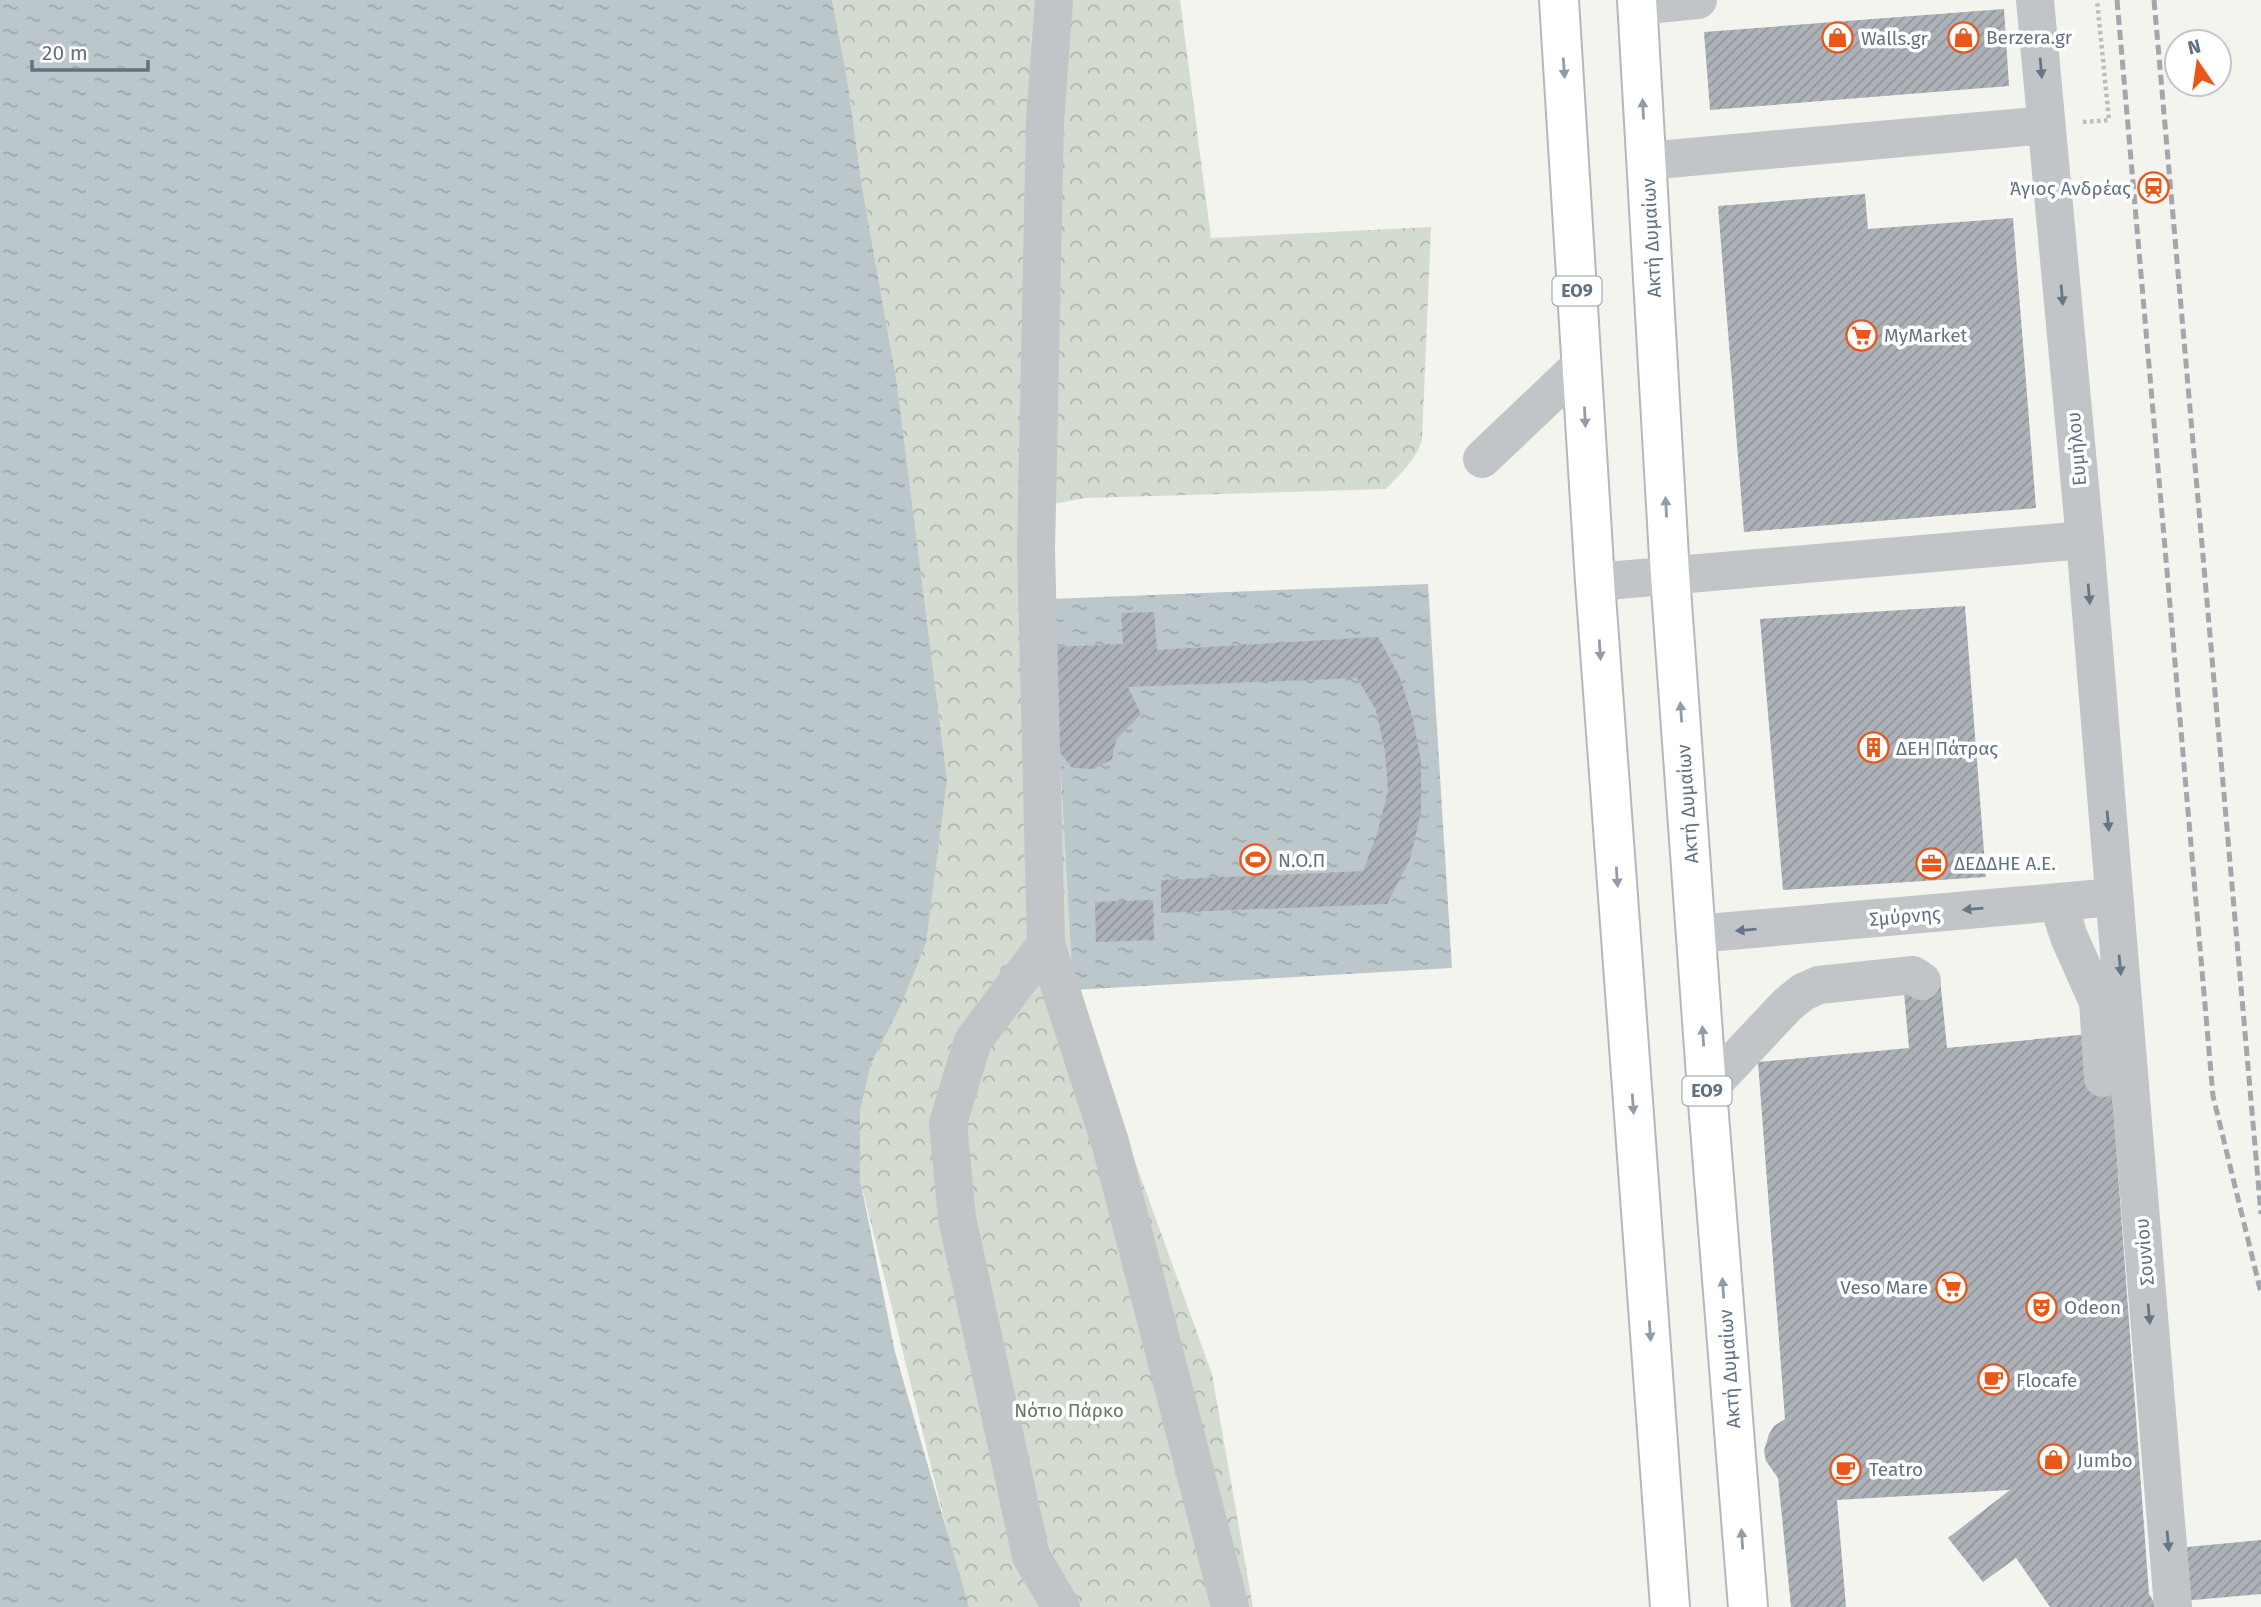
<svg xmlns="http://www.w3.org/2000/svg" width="2261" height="1607" viewBox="0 0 2261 1607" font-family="'Fira Sans',sans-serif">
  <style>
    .park { fill: url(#park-crowns) }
    .water { fill: url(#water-ripples) }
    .building { fill: url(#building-hatch) }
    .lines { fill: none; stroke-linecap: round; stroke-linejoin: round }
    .major-casing { stroke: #b4b8bc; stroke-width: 42 }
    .path { stroke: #bbbdbf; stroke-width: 4.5; stroke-dasharray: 3.5 3.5; stroke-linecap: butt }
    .minor { stroke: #c1c5c8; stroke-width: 38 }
    .major { stroke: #fff; stroke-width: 38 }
    .rail { stroke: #a1a7ad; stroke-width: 5; stroke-dasharray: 10 5; stroke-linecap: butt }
    .oneway { fill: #919ca8 }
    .oneway2 { fill: #677686 }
    .labels { text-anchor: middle; stroke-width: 7; stroke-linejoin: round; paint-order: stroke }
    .shield { fill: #fff; stroke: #919ca8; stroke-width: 2 }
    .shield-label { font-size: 18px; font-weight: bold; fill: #627282 }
    .poi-label { font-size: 19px; fill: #627282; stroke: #fff; text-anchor: start }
    .street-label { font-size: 19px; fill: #627282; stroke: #fff }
    .park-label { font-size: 19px; fill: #647961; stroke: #fff }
  </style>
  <defs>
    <pattern id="park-crowns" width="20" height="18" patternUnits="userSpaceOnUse" patternTransform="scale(1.75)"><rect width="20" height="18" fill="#d4dbd0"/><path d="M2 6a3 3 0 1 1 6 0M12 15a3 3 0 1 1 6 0" fill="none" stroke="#afb6ae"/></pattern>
    <pattern id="water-ripples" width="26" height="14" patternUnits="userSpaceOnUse" patternTransform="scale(1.75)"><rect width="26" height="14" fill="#bcc7cc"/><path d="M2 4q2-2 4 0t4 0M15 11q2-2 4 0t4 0" fill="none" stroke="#9ca6ab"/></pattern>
    <pattern id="building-hatch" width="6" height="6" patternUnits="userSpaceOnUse" patternTransform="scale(1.75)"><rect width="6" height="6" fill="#acb2b8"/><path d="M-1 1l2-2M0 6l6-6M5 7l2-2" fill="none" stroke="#8f959b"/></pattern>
  </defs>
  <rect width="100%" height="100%" fill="#f4f4ef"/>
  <path class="park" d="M 832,0 L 1180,0 L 1211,238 L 1431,227 L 1422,440 C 1416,460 1400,474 1386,489 L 1086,498 L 1053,504 L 1051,599 L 1073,990 L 1212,1374 L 1253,1607 L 969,1607 L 951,1547 L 860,1179 L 860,1111 L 871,1064 L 900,1007 L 947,779 L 897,384 L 862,186 L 847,78 Z"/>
  <g class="water">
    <path d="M 0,0 L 832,0 L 847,78 L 862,186 L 897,384 L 947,779 L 926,943 L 900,1007 L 871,1064 L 860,1111 L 860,1179 L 895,1352 L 969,1607 L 0,1607 Z"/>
    <path d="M 1428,584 L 1452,968 L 1073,990 L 1051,599 Z"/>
  </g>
  <g class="building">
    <path d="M 2004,9 L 2009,86 L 1710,110 L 1704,32 Z"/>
    <path d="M 1865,194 L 1868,229 L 2013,218 L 2036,508 L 1744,532 L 1718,206 Z"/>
    <path d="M 1965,606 L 1986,877 L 1783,890 L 1760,619 Z"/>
    <path d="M 1154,612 L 1157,650 L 1378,637 L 1399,675 L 1412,715 L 1421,761 L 1421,812 L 1410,859 L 1387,904 L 1161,913 L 1161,880 L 1363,871 L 1377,834 L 1388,791 L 1385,751 L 1376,710 L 1357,678 L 1128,687 L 1141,714 L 1116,740 L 1112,759 L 1094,769 L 1072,768 L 1059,751 L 1054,647 L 1123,644 L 1121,613 Z"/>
    <path d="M 1153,900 L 1154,940 L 1096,942 L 1095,902 Z"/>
    <path d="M 1940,979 L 1947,1048 L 2089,1034 L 2111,1077 L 2149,1594 L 2157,1607 L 2050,1607 L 2016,1558 L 1983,1582 L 1948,1538 L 2010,1490 L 1837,1500 L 1846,1607 L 1791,1607 L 1778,1478 L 1766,1461 L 1764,1451 L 1769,1434 L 1774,1426 L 1785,1419 L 1758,1062 L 1909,1048 L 1903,982 Z"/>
    <path d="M 2261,1540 L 2261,1594 L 2182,1601 L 2177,1548 Z"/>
  </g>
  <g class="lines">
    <defs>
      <g id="major">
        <path d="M 1559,0 L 1595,582 L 1670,1607"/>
        <path d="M 1637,0 L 1670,575 L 1707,1090 L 1748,1607"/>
      </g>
    </defs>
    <use href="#major" class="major-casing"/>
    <path class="path" d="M 2083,122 L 2109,120 L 2097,0"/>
    <g class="minor">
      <path d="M 1054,0 L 1045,121 L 1036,550 L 1046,944 L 1110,1142 L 1230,1607"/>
      <path d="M 2035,0 L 2085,540 L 2173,1607"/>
      <path d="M 1637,6 L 1698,0"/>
      <path d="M 1646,161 L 2046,125"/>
      <path d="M 1482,459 L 1582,364"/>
      <path d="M 1595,582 L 2085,540"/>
      <path d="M 2058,903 L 2069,937 L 2098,1002 L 2103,1078"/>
      <path d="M 1696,934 L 2114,897"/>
      <path d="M 1046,944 L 973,1041 L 948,1123 L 957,1218 L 1031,1556 L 1061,1607"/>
      <path d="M 1707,1090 L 1787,1005 L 1803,992 L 1819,985 L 1913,975 L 1922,981"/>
    </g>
    <use href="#major" class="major"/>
    <g class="rail">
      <path d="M 2117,0 L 2213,1096 L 2261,1293"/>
      <path d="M 2154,0 L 2261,1214"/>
    </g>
  </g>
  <defs><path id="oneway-solid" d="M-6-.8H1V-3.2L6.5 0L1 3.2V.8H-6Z" transform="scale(1.75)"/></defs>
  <g class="oneway">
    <use href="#oneway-solid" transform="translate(1564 68) rotate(86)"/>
    <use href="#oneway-solid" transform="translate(1643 109) rotate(-93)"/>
    <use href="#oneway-solid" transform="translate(1585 417) rotate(87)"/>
    <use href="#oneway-solid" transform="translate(1666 507) rotate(-93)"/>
    <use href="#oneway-solid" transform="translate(1600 650) rotate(86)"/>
    <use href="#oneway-solid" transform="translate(1681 712) rotate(-94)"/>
    <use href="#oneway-solid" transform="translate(1617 877) rotate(86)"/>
    <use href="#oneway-solid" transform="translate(1703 1036) rotate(-94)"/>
    <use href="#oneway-solid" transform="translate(1633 1104) rotate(86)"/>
    <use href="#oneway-solid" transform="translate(1723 1288) rotate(-94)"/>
    <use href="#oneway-solid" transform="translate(1650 1331) rotate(86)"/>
    <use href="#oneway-solid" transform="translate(1742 1539) rotate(-94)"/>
  </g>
  <g class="oneway2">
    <use href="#oneway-solid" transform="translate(2041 68) rotate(85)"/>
    <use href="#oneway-solid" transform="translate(2062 295) rotate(85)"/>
    <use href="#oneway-solid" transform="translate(2089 594) rotate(85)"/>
    <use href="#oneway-solid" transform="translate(2108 821) rotate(85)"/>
    <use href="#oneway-solid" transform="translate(1973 909) rotate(175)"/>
    <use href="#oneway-solid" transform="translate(1746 930) rotate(175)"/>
    <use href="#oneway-solid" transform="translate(2120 965) rotate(85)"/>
    <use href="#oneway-solid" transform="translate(2149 1314) rotate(85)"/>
    <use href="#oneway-solid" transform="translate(2168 1541) rotate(85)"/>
  </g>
  <defs>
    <symbol id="shop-ring" viewBox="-11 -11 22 22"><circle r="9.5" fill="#fff" stroke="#ea571a" stroke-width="1.5"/><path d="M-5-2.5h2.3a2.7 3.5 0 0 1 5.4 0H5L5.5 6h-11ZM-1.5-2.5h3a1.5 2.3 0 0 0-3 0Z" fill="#ea571a"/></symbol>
    <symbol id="station-ring" viewBox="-11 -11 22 22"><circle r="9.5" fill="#fff" stroke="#ea571a" stroke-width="1.5"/><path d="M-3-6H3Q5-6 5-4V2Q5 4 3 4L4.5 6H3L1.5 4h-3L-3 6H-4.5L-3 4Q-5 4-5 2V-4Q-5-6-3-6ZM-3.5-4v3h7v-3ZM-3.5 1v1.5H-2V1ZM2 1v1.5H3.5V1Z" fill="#ea571a"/></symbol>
    <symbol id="supermarket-ring" viewBox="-11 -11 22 22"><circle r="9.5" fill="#fff" stroke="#ea571a" stroke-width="1.5"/><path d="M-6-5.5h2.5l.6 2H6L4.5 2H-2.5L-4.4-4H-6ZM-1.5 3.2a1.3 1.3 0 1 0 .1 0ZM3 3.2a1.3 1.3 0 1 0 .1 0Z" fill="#ea571a"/></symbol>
    <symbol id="building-ring" viewBox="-11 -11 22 22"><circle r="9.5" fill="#fff" stroke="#ea571a" stroke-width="1.5"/><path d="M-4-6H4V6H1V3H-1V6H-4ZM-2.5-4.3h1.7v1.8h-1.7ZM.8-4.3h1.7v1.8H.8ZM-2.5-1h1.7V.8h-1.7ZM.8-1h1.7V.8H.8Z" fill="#ea571a"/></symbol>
    <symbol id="stadium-ring" viewBox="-11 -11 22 22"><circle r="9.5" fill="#fff" stroke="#ea571a" stroke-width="1.5"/><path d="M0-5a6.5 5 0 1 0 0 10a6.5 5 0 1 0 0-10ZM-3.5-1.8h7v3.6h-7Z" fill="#ea571a"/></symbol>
    <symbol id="office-ring" viewBox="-11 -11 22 22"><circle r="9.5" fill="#fff" stroke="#ea571a" stroke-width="1.5"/><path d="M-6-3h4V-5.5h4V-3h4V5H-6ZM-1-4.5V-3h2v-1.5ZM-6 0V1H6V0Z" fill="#ea571a"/></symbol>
    <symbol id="theatre-ring" viewBox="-11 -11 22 22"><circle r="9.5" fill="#fff" stroke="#ea571a" stroke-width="1.5"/><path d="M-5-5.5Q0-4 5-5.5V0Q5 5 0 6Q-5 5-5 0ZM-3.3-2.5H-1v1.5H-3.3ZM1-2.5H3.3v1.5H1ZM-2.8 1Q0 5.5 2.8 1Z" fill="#ea571a"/></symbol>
    <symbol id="cafe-ring" viewBox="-11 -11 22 22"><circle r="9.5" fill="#fff" stroke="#ea571a" stroke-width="1.5"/><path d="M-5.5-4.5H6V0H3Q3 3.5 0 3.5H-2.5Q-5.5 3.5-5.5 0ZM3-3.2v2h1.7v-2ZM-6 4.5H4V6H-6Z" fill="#ea571a"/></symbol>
  </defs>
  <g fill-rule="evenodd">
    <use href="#shop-ring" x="1946" y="20" width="35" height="35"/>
    <use href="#shop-ring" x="1820" y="20" width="35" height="35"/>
    <use href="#station-ring" x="2136" y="170" width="35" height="35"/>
    <use href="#supermarket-ring" x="1844" y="318" width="35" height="35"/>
    <use href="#building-ring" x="1856" y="730" width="35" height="35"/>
    <use href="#stadium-ring" x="1238" y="842" width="35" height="35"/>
    <use href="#office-ring" x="1914" y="846" width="35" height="35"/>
    <use href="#supermarket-ring" x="1934" y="1270" width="35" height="35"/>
    <use href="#theatre-ring" x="2024" y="1290" width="35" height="35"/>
    <use href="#cafe-ring" x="1976" y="1362" width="35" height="35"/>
    <use href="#shop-ring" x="2036" y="1442" width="35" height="35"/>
    <use href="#cafe-ring" x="1828" y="1452" width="35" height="35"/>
  </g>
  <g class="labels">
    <g class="shield">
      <rect x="1552.5" y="276.5" width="49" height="29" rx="5"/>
      <rect x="1682.5" y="1076.5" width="49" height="29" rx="5"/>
    </g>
    <g class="shield-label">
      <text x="1577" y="297">ΕΟ9</text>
      <text x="1707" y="1097">ΕΟ9</text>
    </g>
    <g class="poi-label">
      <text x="1986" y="44">Berzera.gr</text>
      <text x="1861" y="45">Walls.gr</text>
      <text x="2131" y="195" text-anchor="end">Άγιος Ανδρέας</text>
      <text x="1884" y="342">MyMarket</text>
      <text x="1896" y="755">ΔΕΗ Πάτρας</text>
      <text x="1278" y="867">Ν.Ο.Π</text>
      <text x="1954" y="870">ΔΕΔΔΗΕ Α.Ε.</text>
      <text x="1928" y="1294" text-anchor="end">Veso Mare</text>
      <text x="2064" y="1314">Odeon</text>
      <text x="2016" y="1387">Flocafe</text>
      <text x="2077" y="1467">Jumbo</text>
      <text x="1869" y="1476">Teatro</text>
    </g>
    <g class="street-label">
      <text transform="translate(1651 238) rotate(-93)" y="7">Ακτή Δυμαίων</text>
      <text transform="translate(2076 449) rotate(-95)" y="7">Ευμήλου</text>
      <text transform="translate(1687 804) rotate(-94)" y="7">Ακτή Δυμαίων</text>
      <text transform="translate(1905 916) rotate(-5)" y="7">Σμύρνης</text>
      <text transform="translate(2144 1252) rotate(-95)" y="7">Σουνίου</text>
      <text transform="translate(1729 1369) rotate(-94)" y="7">Ακτή Δυμαίων</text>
    </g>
    <g class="park-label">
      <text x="1069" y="1417">Νότιο Πάρκο</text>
    </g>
  </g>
  <g transform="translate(2198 63) rotate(347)"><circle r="33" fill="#ffffff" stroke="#c0c7cd" stroke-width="2"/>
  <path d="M0-5L12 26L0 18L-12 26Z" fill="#ea571a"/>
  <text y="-10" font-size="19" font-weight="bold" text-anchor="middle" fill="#627282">N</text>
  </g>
  <path d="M32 60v10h116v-10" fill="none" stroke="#627282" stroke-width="3.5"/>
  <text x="42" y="60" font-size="21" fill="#627282" stroke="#ffffff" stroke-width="5" paint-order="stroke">20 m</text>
</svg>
